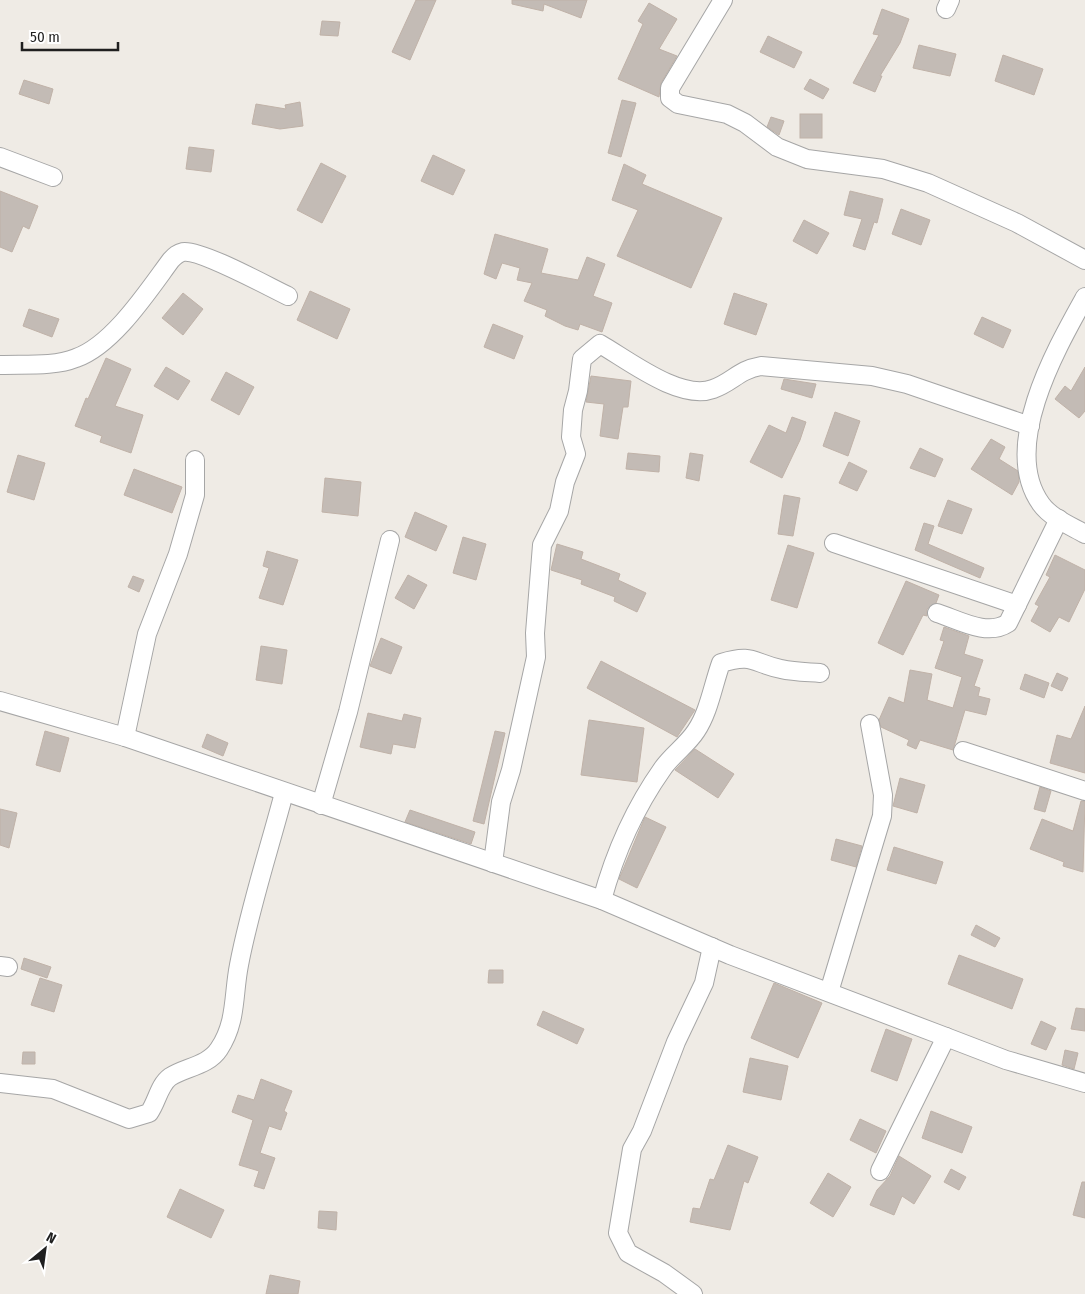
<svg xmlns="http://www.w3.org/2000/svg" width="1085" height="1294" viewBox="0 0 1085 1294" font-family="'Fira Sans Condensed',sans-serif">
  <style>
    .building { fill: #c3bbb5; stroke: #c0b2a8 }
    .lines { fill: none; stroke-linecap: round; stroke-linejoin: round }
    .minor-casing { stroke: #a6a6a6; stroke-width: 20 }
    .minor { stroke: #fff; stroke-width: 18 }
  </style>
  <rect width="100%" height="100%" fill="#efebe5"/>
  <g class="building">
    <path d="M 416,0 L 436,0 L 410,60 L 392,52 Z"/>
    <path d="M 512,0 L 587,0 L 581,18 L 544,4 L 543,11 L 512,4 Z"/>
    <path d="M 649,3 L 677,19 L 659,49 L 677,56 L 661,83 L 659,97 L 618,79 L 643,24 L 638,21 Z"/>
    <path d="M 882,9 L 909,19 L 900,43 L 880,76 L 882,76 L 875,92 L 853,83 L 879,35 L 873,34 Z"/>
    <path d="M 322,21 L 340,22 L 338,36 L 320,35 Z"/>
    <path d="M 768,36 L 802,52 L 794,68 L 760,52 Z"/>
    <path d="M 919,45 L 956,54 L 950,76 L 913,68 Z"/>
    <path d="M 1003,55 L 1043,69 L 1034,95 L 995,81 Z"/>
    <path d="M 810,79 L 829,89 L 823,99 L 804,89 Z"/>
    <path d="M 24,80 L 53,89 L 49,104 L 19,94 Z"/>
    <path d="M 622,100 L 636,103 L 621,157 L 608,153 Z"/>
    <path d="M 300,102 L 303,126 L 280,129 L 252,124 L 256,104 L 286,109 L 285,105 Z"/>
    <rect x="800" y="114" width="22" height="24"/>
    <path d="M 771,117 L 784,121 L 779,135 L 767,127 Z"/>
    <path d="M 189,147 L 214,150 L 211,172 L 186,169 Z"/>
    <path d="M 433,155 L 465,170 L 453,195 L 421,181 Z"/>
    <path d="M 321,163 L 346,176 L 322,223 L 297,210 Z"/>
    <path d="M 624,164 L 646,175 L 642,184 L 722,218 L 691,288 L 617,256 L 638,210 L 612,200 Z"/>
    <path d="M 0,191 L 38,206 L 29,229 L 23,226 L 12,252 L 0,247 Z"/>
    <path d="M 850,191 L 883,199 L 877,223 L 874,222 L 865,250 L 853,246 L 862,219 L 844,215 Z"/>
    <path d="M 901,209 L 930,220 L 921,245 L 892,234 Z"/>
    <path d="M 804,220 L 829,233 L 817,254 L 793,241 Z"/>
    <path d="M 495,234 L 548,249 L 541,273 L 578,280 L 587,257 L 605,264 L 593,296 L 612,303 L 602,332 L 580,324 L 578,330 L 565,326 L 545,316 L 547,310 L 524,301 L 532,283 L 517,280 L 520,268 L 502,263 L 496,279 L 484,274 Z"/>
    <path d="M 310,291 L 350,309 L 337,339 L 297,320 Z"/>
    <path d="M 183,293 L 203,309 L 183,335 L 162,318 Z"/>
    <path d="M 734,293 L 767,304 L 756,335 L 724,324 Z"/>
    <path d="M 29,309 L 59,319 L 52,337 L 23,326 Z"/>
    <path d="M 982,317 L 1011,330 L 1003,348 L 974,334 Z"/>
    <path d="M 493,324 L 523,336 L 514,359 L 484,347 Z"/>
    <path d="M 106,358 L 131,369 L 115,406 L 143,415 L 131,453 L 100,442 L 102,436 L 75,426 L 86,398 L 88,399 Z"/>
    <path d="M 166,367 L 190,381 L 178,400 L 154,386 Z"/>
    <path d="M 1085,367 L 1085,411 L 1079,418 L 1055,399 L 1065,386 L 1071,391 Z"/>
    <path d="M 226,372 L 254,387 L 239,415 L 211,400 Z"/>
    <path d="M 591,376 L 631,381 L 628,407 L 623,407 L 618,439 L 600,436 L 604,404 L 586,402 Z"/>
    <path d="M 784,379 L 816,384 L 812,398 L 781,389 Z"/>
    <path d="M 835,412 L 860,421 L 848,456 L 823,446 Z"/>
    <path d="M 792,417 L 806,422 L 800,440 L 782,478 L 750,462 L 769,425 L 786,433 Z"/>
    <path d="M 991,439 L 1005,447 L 999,459 L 1018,471 L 1019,482 L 1012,495 L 971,469 Z"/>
    <path d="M 920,448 L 943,459 L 935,477 L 910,468 Z"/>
    <path d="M 628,453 L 660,456 L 659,472 L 626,469 Z"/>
    <path d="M 690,453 L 703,455 L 699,481 L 686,478 Z"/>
    <path d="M 18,455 L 45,463 L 34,500 L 7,492 Z"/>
    <path d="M 849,462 L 867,471 L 857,491 L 839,483 Z"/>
    <path d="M 134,469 L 182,487 L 172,513 L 124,495 Z"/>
    <path d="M 325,478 L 361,482 L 358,516 L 322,512 Z"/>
    <path d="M 784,495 L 800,498 L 793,536 L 778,534 Z"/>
    <path d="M 948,500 L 972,509 L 962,534 L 938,526 Z"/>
    <path d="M 415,512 L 447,526 L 436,551 L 405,537 Z"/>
    <path d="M 924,523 L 934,526 L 928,544 L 984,568 L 980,578 L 915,550 Z"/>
    <path d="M 463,537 L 486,544 L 476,580 L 453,573 Z"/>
    <path d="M 557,544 L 583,552 L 581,559 L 620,574 L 618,580 L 646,593 L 637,612 L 614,601 L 615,597 L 581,584 L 582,580 L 551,570 Z"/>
    <path d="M 788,545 L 814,553 L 797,608 L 771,600 Z"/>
    <path d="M 267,551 L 298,560 L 283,605 L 259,598 L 269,568 L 263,566 Z"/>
    <path d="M 1055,555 L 1085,570 L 1085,589 L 1069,622 L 1059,617 L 1050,632 L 1031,621 L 1039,606 L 1035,604 L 1050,577 L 1046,575 Z"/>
    <path d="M 408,575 L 427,585 L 414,609 L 395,598 Z"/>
    <path d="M 133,576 L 144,580 L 139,592 L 128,587 Z"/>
    <path d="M 906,581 L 939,595 L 936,603 L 927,609 L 927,616 L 923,615 L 903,655 L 878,643 Z"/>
    <path d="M 944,627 L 969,636 L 964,654 L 983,660 L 974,686 L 980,688 L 978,696 L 990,699 L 986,715 L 965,710 L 953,750 L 920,740 L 916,749 L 907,745 L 909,740 L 881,727 L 879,720 L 889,697 L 904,703 L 910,670 L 932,674 L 927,700 L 953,708 L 962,677 L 935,668 L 944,641 L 940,640 Z"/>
    <path d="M 381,638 L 402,647 L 391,674 L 370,666 Z"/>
    <path d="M 261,646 L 287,650 L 282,684 L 256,680 Z"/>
    <path d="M 601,661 L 695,710 L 677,737 L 587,688 Z"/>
    <path d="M 1057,673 L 1068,678 L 1062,691 L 1051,686 Z"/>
    <path d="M 1025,674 L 1049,683 L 1044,698 L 1020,689 Z"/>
    <path d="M 1085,706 L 1085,773 L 1050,763 L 1057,735 L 1071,739 Z"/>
    <path d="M 368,713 L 402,721 L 404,714 L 421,718 L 415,748 L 393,744 L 391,754 L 360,747 Z"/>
    <path d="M 589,720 L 644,728 L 637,782 L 581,775 Z"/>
    <path d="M 45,731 L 69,738 L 60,772 L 36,765 Z"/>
    <path d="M 495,731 L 505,733 L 484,824 L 473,821 Z"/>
    <path d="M 207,734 L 228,743 L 223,756 L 202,747 Z"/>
    <path d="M 695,749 L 734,774 L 718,798 L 675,770 Z"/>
    <path d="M 900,778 L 925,785 L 917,813 L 893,806 Z"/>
    <path d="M 1040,787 L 1051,791 L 1045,812 L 1034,809 Z"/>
    <path d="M 1081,801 L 1085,801 L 1083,872 L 1063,866 L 1064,862 L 1030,849 L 1042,819 L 1073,831 Z"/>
    <path d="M 0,809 L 17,813 L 9,848 L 0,845 Z"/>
    <path d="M 410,810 L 475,832 L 471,844 L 405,822 Z"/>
    <path d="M 645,817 L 666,827 L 637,888 L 619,879 Z"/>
    <path d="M 836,839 L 862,846 L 856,867 L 831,860 Z"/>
    <path d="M 894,847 L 943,862 L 936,884 L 887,870 Z"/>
    <path d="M 976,925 L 1000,938 L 995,947 L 971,935 Z"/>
    <path d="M 959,955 L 1023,979 L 1012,1009 L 948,984 Z"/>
    <path d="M 24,958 L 51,967 L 47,978 L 21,969 Z"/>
    <path d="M 489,970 L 503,970 L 503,983 L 488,983 Z"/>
    <path d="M 40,978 L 62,985 L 54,1012 L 31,1005 Z"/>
    <path d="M 774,983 L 822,1003 L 798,1058 L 751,1038 Z"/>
    <path d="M 1076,1008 L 1085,1009 L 1085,1031 L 1071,1029 Z"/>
    <path d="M 543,1011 L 584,1029 L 577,1044 L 537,1025 Z"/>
    <path d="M 1041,1021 L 1056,1028 L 1046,1050 L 1031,1044 Z"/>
    <path d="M 886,1029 L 912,1039 L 897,1081 L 871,1071 Z"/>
    <path d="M 1065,1050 L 1078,1053 L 1074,1069 L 1062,1065 Z"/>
    <path d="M 23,1052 L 35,1052 L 35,1064 L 22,1064 Z"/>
    <path d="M 750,1058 L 788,1066 L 781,1100 L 743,1092 Z"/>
    <path d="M 261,1079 L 292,1091 L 284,1111 L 287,1113 L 281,1130 L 269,1126 L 260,1153 L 275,1158 L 264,1189 L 254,1186 L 259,1171 L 239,1165 L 253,1120 L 232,1112 L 238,1095 L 254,1100 Z"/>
    <path d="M 931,1111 L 972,1127 L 962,1153 L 922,1138 Z"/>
    <path d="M 860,1119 L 886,1131 L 876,1153 L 850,1140 Z"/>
    <path d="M 728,1145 L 758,1157 L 748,1183 L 744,1181 L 730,1230 L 690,1222 L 693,1208 L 700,1209 L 710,1179 L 714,1180 Z"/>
    <path d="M 899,1156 L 931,1176 L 914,1204 L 902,1196 L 894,1215 L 870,1205 L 877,1190 L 890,1176 Z"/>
    <path d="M 951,1169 L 966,1177 L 959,1190 L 944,1182 Z"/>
    <path d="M 828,1173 L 851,1187 L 833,1217 L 810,1203 Z"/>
    <path d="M 1082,1182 L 1085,1182 L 1085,1218 L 1073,1215 Z"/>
    <path d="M 180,1189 L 224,1210 L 211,1238 L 167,1217 Z"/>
    <path d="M 319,1211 L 337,1212 L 336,1230 L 318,1228 Z"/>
    <path d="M 270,1275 L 300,1281 L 298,1294 L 266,1294 Z"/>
  </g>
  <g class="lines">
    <defs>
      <g id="minor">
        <path d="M 723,0 L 670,88 L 670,98 L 678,104 L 727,114 L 745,123 L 777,147 L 807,159 L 883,169 L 928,183 L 1017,223 L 1085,260"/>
        <path d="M 946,9 L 950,0"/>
        <path d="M 0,157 L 53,177"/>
        <path d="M 1085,297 C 1056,349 1000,447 1041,504 C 1051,518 1071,526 1085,534"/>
        <path d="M 0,365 C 24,364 54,367 76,358 C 113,345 148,291 171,260 C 175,256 178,253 183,252 C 200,249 269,287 288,296"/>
        <path d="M 834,543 L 1017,605"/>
        <path d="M 937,613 C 959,620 987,637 1008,623 L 1059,519"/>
        <path d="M 0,701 L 125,737 L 602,900 L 730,955 L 946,1037 L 1006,1060 L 1085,1083"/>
        <path d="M 125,737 L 147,634 L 178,554 L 195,495 L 195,460"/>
        <path d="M 963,751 L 1085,791"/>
        <path d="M 321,805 L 348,712 L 390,540"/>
        <path d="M 493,863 L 501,802 L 511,770 L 536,657 L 535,633 L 542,545 L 559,511 L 565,482 L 576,454 L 571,437 L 573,410 L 578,391 L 582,359 L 600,344 C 628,360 680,401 713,389 C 733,382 738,370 761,366 L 872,376 L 907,384 L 1030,426"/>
        <path d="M 602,900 C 615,852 634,809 663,768 C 672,755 687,745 696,731 C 709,712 713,685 721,663 C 754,653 752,663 781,669 C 794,672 807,672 820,673"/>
        <path d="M 0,966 L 8,967"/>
        <path d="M 829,992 L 882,816 L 883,795 L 870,724"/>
        <path d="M 0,1083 L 53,1089 L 129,1119 L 149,1113 C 157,1102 159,1085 170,1077 C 185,1067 208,1066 219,1049 C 237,1022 233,995 239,965 C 250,907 269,850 284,793"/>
        <path d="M 880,1171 L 946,1037"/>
        <path d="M 693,1294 L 664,1273 L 628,1253 L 618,1233 L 632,1149 L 642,1131 L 676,1042 L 704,983 L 712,947"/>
      </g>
    </defs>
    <use href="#minor" class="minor-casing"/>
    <use href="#minor" class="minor"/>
  </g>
  <g transform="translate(45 1249) rotate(29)" stroke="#ffffff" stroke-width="4" paint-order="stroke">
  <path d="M0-4L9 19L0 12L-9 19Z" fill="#1f1f1f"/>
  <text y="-8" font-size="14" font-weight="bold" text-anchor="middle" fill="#1f1f1f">N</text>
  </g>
  <path d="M22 42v8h96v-8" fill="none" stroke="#1f1f1f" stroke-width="2.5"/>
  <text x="30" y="42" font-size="15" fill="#1f1f1f" stroke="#ffffff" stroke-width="4" paint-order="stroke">50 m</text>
</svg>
